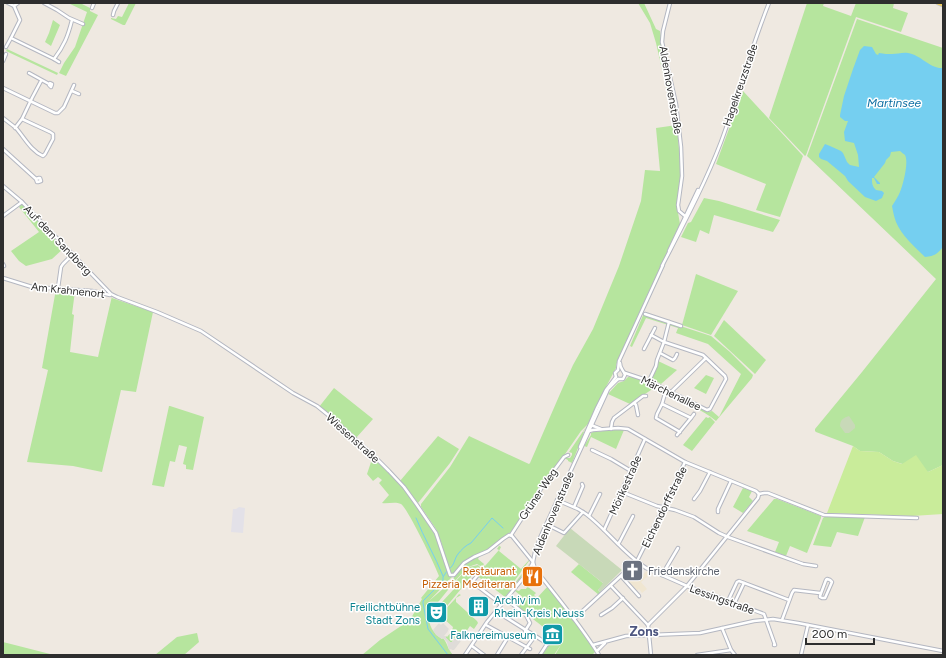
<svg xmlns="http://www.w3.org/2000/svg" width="946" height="658" viewBox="0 0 946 658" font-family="Figtree,sans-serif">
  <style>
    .industrial { fill: #e3e1e8 }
    .education { fill: #f0e6d1 }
    .green { fill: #b6e59e }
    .cemetery { fill: #c8d9b8 }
    .pitch { fill: #c9ec9a }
    .plaza { fill: #dfdcd8 }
    .water { fill: #75cff0 }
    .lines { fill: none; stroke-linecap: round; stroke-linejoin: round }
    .stream { stroke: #75cff0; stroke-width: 1 }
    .minor-casing { stroke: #b4b7c1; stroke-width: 4.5 }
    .major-casing { stroke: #c9c9c9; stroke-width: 5 }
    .minor { stroke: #fff; stroke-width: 2.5 }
    .major { stroke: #f2d163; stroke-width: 3 }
    .labels { text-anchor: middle; stroke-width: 3; stroke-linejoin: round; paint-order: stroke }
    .street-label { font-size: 11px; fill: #2e2e2e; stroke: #fff }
    .food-label { font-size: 11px; fill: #c56008; stroke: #fff; text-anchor: end }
    .worship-label { font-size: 11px; fill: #5b616d; stroke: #fff; text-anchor: start }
    .culture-label { font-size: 11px; fill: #0d838f; stroke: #fff; text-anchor: end }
    .water-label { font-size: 12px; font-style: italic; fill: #0d6fa3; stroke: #fff }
    .quarter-label { font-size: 13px; font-weight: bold; fill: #4d5680; stroke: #fff }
  </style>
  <rect width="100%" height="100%" fill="#efe9e1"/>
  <path class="industrial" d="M 239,507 L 245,508 L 243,533 L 231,532 L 233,509 L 236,509 Z"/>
  <path class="education" d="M 647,571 L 650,572 L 647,577 L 641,582 L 647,589 L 642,593 L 639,589 L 636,592 L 626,580 L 626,576 L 628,574 L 629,576 L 631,575 L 634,576 L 640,577 Z"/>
  <g class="green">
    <path d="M 68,3 L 80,3 L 90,8 L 90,11 L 98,15 L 66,76 L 59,73 L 64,63 L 75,47 L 87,12 Z"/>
    <path d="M 129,3 L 136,3 L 125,25 L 123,25 L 111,19 L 111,18 L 116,19 L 118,16 L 122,17 Z"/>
    <path d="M 638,3 L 644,3 L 656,29 L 660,31 L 661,41 L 678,123 L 673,123 L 673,117 L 656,43 L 650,23 Z"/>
    <path d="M 807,3 L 824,3 L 823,6 L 851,16 L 856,3 L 894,3 L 893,8 L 908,13 L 901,32 L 856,17 L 806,155 L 805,156 L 769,118 Z"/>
    <path d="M 857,19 L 943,48 L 943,465 L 928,472 L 893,461 L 879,452 L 860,451 L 853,446 L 816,432 L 815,431 L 815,429 L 862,372 L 936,279 L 807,156 Z"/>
    <path d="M 53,20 L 60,25 L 51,46 L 45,42 L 49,33 Z"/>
    <path d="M 7,49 L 58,73 L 57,75 L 6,51 Z"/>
    <path d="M 743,91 L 803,156 L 780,217 L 756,210 L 766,184 L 716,164 Z"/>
    <path d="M 677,125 L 681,173 L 677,207 L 680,224 L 616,365 L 616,368 L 607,385 L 590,422 L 581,431 L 563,457 L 513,530 L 486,551 L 470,558 L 429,601 L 444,588 L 445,586 L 449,582 L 451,583 L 452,585 L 439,601 L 427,614 L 428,615 C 429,626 433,633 442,639 L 443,638 C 448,644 447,648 453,655 L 362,655 L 380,640 L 410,620 L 422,599 L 421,598 L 439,576 C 436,567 407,507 401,504 C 395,501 388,504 382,503 L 389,495 L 379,483 L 382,480 L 378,477 L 373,481 L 367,474 L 372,459 C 382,464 389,473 397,481 C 404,488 411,496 417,504 C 431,523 440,546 449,568 L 441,542 L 436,529 L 421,507 L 421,504 L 450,467 L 469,436 L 529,464 L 530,463 L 563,387 L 573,365 L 593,329 L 619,266 L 641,201 L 645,170 L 660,171 L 656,128 Z"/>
    <path d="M 704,198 L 719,201 L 780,220 L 773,232 L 714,215 L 709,234 L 700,230 L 696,242 L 681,237 L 688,223 L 691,222 Z"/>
    <path d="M 22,203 L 65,247 L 52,259 L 26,266 L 19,261 L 11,251 L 39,232 L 19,207 Z"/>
    <path d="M 696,274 L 738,291 L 711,335 L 682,325 Z"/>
    <path d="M 56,289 L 75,291 L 72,314 L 74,315 L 70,352 L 98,357 L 112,296 L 112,298 L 153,312 L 136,392 L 121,390 L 102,472 L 73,466 L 27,462 L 48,370 L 42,368 Z"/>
    <path d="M 644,313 L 646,316 L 647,315 L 711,336 L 730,352 L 753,375 L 752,378 L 716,421 C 703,410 686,404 671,396 L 670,397 L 666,395 L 668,393 L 708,412 L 712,411 L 719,417 L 741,374 L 708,344 L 676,333 L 678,328 L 646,318 L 632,347 L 630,346 Z"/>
    <path d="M 724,320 L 766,360 L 755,374 L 714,336 Z"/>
    <path d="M 658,361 L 677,370 L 661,384 L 651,378 Z"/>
    <path d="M 706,375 L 714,378 L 706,394 L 694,388 Z"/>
    <path d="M 628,377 C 639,377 648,381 657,386 L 630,404 L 608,394 L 618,383 L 624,381 Z"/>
    <path d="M 334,388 L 373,419 L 356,438 L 334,418 L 319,407 Z"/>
    <path d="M 169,406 L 170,406 L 204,417 L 193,470 L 186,469 L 186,465 L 183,464 L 187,447 L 179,445 L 175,462 L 170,461 L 164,487 L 152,485 Z"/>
    <path d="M 706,417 L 708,418 L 710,417 L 715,422 L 692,451 L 683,445 Z"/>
    <path d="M 586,427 L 584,431 L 583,432 L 584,432 L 582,438 L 572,463 L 568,461 L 568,460 L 564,458 L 570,458 L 572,455 L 572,453 L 569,452 Z"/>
    <path d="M 614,430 L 624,430 L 616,449 L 591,437 L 587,447 L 584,446 L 591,435 L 591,433 L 593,432 Z"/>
    <path d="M 438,436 L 459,449 L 450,463 L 418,503 L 400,481 Z"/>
    <path d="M 743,488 L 752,491 L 749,497 L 753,501 L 743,513 L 733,507 Z"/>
    <path d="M 774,499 L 777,499 L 821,516 L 821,518 L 807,553 L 790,546 L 786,556 L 775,552 L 779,542 L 747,531 Z"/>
    <path d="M 826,516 L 865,517 L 858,536 L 837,532 L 831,547 L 813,545 L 823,518 Z"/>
    <path d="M 498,545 L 501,547 L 499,551 L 521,569 L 529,560 L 529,561 L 510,587 L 507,589 L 512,587 L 530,563 L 527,570 L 505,597 L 476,575 L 477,573 L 475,572 L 446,607 L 442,602 L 454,589 L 453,584 L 469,567 L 478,565 L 482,569 L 485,565 L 485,566 L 499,550 L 497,549 L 499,546 Z"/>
    <path d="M 477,557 L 479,557 L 478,559 L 484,564 L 482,567 L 477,564 L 468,567 L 453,583 C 453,571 467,561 477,557 Z"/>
    <path d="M 579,564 L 604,584 L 598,590 L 601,593 L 599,595 L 571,572 Z"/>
    <path d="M 526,579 L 529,580 L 530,584 L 528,587 L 536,593 L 534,595 L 537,598 L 548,586 L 567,611 L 593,648 L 595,652 L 592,655 L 555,655 L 562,643 L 554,655 L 542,655 L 555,636 L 516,606 L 522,597 L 530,603 L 515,591 L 516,590 L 519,591 L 521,589 L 526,589 L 527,587 L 527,585 L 523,583 Z"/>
    <path d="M 463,589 L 459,594 L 461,595 L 456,598 L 456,602 L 477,621 L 478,623 L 474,629 L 470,626 L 466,632 L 463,630 L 457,638 L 455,637 L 452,642 L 450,642 L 446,638 L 446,636 L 447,637 L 452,631 L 453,627 L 443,618 L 442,619 L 439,616 L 455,599 Z"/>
    <path d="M 197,633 L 199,642 L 184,655 L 155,655 L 177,637 Z"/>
    <path d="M 3,642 L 54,655 L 55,655 L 3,655 Z"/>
  </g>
  <g class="cemetery">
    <path d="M 849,416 L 855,425 L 855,428 L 849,433 L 845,433 L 840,426 C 840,420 843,418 849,416 Z"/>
    <path d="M 570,528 L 622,570 L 600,592 L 598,590 L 603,583 L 556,546 Z"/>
  </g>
  <path class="pitch" d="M 853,446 L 860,451 L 879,452 L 893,461 L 902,464 L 916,455 L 928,472 L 943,465 L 943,514 L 912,516 L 827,513 Z"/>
  <path class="plaza" d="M 439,623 L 441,625 L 443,623 L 449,629 L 448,630 L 448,631 L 444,636 L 446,636 L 446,638 L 450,642 L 452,642 L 456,637 L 457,638 L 463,630 L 467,633 L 454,650 L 452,650 L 451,649 L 449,650 L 447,642 L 443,638 L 442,639 L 436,635 L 433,630 Z"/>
  <path class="water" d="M 864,46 L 872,47 L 876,54 L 878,55 L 879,53 C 884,54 888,54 892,54 C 897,54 903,52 908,53 C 921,55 930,69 943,68 L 943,247 C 937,254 935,256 925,257 C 915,247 902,236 896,222 C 894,217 893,211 892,206 C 895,201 898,197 900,192 C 903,185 909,162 905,155 C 904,154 902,153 900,151 L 891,152 L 890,156 L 886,160 L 885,163 L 874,177 L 880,183 L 880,184 L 877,184 L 874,178 L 872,178 C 872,183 872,186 876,190 L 882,191 L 884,193 L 882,198 L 876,201 L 865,197 L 848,181 L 845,176 L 827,161 L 821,159 L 819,157 L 819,154 L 825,144 L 830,146 L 841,151 L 843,153 L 847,162 L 850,165 L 859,167 L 858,155 L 854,143 L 845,141 L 844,132 L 848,121 L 845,121 L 840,117 L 840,115 L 844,96 L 853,69 L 860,50 Z"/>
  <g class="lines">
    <g class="stream">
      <path d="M 416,518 C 424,538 435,556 443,576"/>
      <path d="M 449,569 C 455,565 454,559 458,554 C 461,550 466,545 471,543 L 492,518 L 503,528"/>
      <path d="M 447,571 L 443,577 L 443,581 L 423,601 L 423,603 L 428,629 L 448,655"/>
    </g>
    <defs>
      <g id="minor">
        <path d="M 8,3 L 14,6 L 18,3"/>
        <path d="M 44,3 L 57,10 L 69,18 L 83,24"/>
        <path d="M 670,3 L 663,31 L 662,42 L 676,104 L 681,147 L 682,176 L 678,205 L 679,211 L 685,216"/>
        <path d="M 14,6 L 20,20 L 11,38 L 54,59 C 64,46 68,36 72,20"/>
        <path d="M 92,8 L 94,3"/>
        <path d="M 113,15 L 114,11 L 118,3"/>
        <path d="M 6,47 L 11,38"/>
        <path d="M 54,59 L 59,62"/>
        <path d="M 3,61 L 6,54"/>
        <path d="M 29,73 L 49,84"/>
        <path d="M 50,83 L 52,84 L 51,87 L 49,85 Z"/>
        <path d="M 3,88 L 55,113 L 58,113 L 64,107 L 74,85"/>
        <path d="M 72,91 L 79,94"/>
        <path d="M 3,118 C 7,121 12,125 16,128 C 24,137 31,151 43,156 L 45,154 L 53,139 L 53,134 L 50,132 L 22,119"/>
        <path d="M 15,128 L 22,119 L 32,98 L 41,81"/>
        <path d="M 3,149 L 36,179 L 37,182 L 38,182 L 41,181 L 40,178 L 39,178 L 36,179"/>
        <path d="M 3,186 L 22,202 L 111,294 L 117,297 L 157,312 L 201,331 L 210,337 L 293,393 L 317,406 L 333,419 L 374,456 L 389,471 L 404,487 L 417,505 L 436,533 L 450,575 L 454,575 L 464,563 L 474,557 L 488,551 L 503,539 L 509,535 L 512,536 L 533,562 L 535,569 C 557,597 580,624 599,655"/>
        <path d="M 3,216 L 22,202"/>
        <path d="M 669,251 L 698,190"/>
        <path d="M 3,264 L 4,266"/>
        <path d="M 662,266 C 683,225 705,184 721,142 C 738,96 751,48 769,3"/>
        <path d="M 3,278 L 32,287 L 92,291 L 110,295"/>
        <path d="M 58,288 L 61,267 L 63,264 L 73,254"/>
        <path d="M 645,314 L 681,326"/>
        <path d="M 644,349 L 655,328"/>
        <path d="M 660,353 L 673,360 L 675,358 L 677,354"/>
        <path d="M 625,373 L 649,381 L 707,410 L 710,409 L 726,379 L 725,376 L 703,355 L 664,342 L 651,335"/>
        <path d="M 616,377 L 615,373 L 618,370 L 619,361 L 663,265"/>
        <path d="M 618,379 L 623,379 L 625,375 C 624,370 620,370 620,363"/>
        <path d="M 649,381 L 656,366 L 657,360 L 664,342 L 669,322"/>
        <path d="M 671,392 L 706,358"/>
        <path d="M 634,403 L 636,405 L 638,415"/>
        <path d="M 662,404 L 666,390"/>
        <path d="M 691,418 L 694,414"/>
        <path d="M 591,425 L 601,429"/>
        <path d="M 611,429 L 612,422 L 614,418 L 643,396 L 646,396"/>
        <path d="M 589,431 L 593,430 L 618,428 L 628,429 L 685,462 L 756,491 L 759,494"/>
        <path d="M 677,435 L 691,418 L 662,404 L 657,414 L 656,418 L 680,432"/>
        <path d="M 580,447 L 597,408 L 606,390 L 616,377"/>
        <path d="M 592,450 L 611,459 L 631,471"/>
        <path d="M 622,492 L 657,506 L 675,510 L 694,517 L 719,533 L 728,537 L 803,564 L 816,566"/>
        <path d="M 759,494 L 764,493 L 768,493 L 824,515 L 917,518"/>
        <path d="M 694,499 L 700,491 L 710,472"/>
        <path d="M 557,500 L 578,509 L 586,514 C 607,530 623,553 646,568 L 687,586 L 764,614 L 775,645 L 774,645"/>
        <path d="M 574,507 L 583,486 L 582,484"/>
        <path d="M 718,512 L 718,509 L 731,481"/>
        <path d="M 589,516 L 600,494"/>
        <path d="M 552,527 L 564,533 L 583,512"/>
        <path d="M 604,530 L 645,439"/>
        <path d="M 511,535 L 546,481 L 564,457 L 568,455"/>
        <path d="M 618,544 L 620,541 L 633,516"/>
        <path d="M 662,575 L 678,548"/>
        <path d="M 477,576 L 472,582 L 501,604"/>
        <path d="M 621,576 L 639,596"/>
        <path d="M 827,579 L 830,580 L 832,582 L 825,598 L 822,598 L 820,597 L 820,596 L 826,580 Z"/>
        <path d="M 611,586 L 648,625"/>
        <path d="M 506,599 L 526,615 L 530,623 L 525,631"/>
        <path d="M 728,601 L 737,582 L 739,581 L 789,600"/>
        <path d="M 734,604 L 744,583"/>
        <path d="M 502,615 L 548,644"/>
        <path d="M 601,615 L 612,608 L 623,598"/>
        <path d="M 574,619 L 637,561 L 650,535 L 685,462"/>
        <path d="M 782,620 L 792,593 L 794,590 L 820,593"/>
        <path d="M 486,625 L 530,649"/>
        <path d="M 648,625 L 687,586 L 758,498 L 759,494"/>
        <path d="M 648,625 L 651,655"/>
        <path d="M 722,628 L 731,650 L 735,655"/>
        <path d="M 593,645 L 626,636 L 700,633 L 754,621 L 773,619 L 798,623 L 943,651"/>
        <path d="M 472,646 L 484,655"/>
        <path d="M 597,651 L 605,643"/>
        <path d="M 465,655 L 487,622 L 529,571 L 533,562 L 535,552 L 540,538 L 605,396 L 608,389 L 618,379"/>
        <path d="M 497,655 L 508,637"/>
        <path d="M 521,655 L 535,636"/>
        <path d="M 540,655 L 551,638"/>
        <path d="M 697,655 L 731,650"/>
        <path d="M 801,655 L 808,625"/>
      </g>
      <path id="major" d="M 938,3 L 943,5"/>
    </defs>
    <use href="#minor" class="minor-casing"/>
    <use href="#major" class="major-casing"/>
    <use href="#minor" class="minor"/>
    <use href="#major" class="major"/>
  </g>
  <defs>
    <symbol id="church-square" viewBox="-11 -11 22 22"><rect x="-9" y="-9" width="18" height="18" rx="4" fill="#6b7280" stroke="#fff"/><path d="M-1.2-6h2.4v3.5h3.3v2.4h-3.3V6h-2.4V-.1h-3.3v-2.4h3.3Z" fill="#fff"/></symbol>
    <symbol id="restaurant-square" viewBox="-11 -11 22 22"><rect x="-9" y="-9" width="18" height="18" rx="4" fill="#e8710a" stroke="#fff"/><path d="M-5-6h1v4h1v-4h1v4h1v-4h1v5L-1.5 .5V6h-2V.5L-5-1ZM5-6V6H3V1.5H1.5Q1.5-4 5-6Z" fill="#fff"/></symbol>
    <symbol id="building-square" viewBox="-11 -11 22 22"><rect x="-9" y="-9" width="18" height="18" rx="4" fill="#0f9aa8" stroke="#fff"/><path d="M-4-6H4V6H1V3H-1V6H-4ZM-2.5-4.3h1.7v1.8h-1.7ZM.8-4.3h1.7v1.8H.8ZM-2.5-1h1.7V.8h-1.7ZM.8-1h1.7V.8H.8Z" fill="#fff"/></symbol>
    <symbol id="theatre-square" viewBox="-11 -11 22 22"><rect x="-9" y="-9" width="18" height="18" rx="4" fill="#0f9aa8" stroke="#fff"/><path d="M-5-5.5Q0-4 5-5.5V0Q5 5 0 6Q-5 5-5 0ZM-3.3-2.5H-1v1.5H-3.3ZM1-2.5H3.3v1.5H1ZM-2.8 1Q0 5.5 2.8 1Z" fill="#fff"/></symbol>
    <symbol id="museum-square" viewBox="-11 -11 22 22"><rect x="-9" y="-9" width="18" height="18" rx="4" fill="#0f9aa8" stroke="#fff"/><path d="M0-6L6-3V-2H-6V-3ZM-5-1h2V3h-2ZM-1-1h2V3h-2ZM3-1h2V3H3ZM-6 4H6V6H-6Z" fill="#fff"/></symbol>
  </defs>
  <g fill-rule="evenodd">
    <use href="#church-square" x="620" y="558" width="25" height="25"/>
    <use href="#restaurant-square" x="520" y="564" width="25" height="25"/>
    <use href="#building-square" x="466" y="594" width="25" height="25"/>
    <use href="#theatre-square" x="424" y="600" width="25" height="25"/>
    <use href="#museum-square" x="540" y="622" width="25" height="25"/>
  </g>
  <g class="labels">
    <g class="street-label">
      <text transform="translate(740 85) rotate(-71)" y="4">Hagelkreuzstraße</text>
      <text transform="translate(671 90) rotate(80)" y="4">Aldenhovenstraße</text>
      <text transform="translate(58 240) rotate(46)" y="4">Auf dem Sandberg</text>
      <text transform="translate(68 290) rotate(6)" y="4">Am Krahnenort</text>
      <text transform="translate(671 393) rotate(26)" y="4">Märchenallee</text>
      <text transform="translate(353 438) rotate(42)" y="4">Wiesenstraße</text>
      <text transform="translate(625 485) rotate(-66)" y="4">Mörikestraße</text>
      <text transform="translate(538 494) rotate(-56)" y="4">Grüner Weg</text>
      <text transform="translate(664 507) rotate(-64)" y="4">Eichendorffstraße</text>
      <text transform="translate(553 513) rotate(-67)" y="4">Aldenhovenstraße</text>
      <text transform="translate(722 599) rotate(20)" y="4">Lessingstraße</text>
    </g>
    <g class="food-label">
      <text x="516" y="575">Restaurant<tspan x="516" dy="13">Pizzeria Mediterran</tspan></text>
    </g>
    <g class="worship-label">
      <text x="648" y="575">Friedenskirche</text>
    </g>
    <g class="culture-label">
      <text x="494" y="604" text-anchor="start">Archiv im<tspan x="494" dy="13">Rhein-Kreis Neuss</tspan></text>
      <text x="420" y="611">Freilichtbühne<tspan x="420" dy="13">Stadt Zons</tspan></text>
      <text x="536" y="639">Falknereimuseum</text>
    </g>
    <g class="water-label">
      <text x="894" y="107">Martinsee</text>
    </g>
    <g class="quarter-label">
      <text x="644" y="636">Zons</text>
    </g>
  </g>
  <rect width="946" height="658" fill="none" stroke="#2e2e2e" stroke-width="8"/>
  <path d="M806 638v6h68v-6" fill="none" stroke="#2e2e2e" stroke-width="2"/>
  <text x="812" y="638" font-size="12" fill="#2e2e2e" stroke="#ffffff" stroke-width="3" paint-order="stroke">200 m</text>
</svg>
